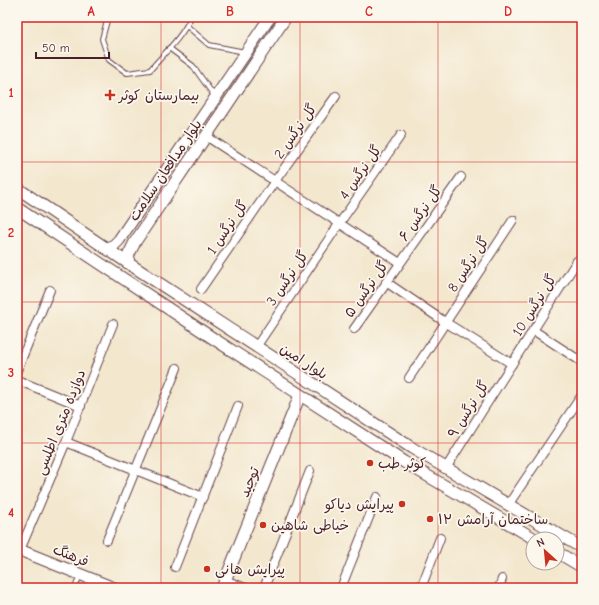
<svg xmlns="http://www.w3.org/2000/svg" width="599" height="605" viewBox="0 0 599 605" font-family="'Comic Neue','Playpen Sans Arabic',sans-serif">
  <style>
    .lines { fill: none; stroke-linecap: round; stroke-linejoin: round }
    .lane-casing { stroke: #633d43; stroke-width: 6 }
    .street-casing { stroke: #633d43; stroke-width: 10 }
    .secondary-casing { stroke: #633d43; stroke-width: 13 }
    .lane { stroke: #fff; stroke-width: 4 }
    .street { stroke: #fff; stroke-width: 8 }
    .secondary { stroke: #fff; stroke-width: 11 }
    .grid { fill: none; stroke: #d62828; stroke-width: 1; stroke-opacity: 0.55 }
    .poi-dot { fill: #c8321e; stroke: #fbf7ec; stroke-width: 1.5 }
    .labels { text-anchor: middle; stroke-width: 3.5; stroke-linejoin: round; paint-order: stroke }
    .poi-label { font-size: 14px; fill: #4a1f2b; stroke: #fbf7ec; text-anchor: start }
    .street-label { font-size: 14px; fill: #4a1f2b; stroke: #fbf7ec }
    .neatline { fill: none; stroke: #d62828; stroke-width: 1.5 }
    .grid-label { font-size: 13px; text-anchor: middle; font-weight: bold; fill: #d62828 }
  </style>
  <rect width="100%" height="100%" fill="#fbf7ec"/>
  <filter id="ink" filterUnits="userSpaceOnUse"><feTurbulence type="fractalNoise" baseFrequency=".025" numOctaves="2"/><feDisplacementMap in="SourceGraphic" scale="8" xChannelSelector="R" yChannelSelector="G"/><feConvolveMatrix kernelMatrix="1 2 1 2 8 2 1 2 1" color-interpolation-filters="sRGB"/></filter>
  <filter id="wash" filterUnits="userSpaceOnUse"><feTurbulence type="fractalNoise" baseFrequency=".012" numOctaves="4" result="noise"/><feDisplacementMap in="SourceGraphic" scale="16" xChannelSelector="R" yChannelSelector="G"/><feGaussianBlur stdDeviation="0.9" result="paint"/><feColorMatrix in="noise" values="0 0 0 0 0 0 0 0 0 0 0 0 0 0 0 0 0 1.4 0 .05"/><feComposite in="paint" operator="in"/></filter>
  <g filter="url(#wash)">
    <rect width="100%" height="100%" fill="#f3e7ce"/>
  </g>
  <g filter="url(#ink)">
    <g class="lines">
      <defs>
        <g id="lane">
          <path d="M 108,17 L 102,39 L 109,60 L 127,73 L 150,70 C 164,54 182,37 191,17"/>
          <path d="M 187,26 L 209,45 L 245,52"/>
          <path d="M 169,48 L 193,66 L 215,97"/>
          <path d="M 75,588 L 80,575"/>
        </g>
        <g id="street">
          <path d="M 206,136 L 400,263"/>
          <path d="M 386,282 L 445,322 L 512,364"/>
          <path d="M 201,289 L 275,181 L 336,96"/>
          <path d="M 354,329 L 461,177"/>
          <path d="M 533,330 L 582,362"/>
          <path d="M 256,347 L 339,224 L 401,135"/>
          <path d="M 17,370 L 50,290"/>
          <path d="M 409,378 L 513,220"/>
          <path d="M 17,380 L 81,406"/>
          <path d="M 66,442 L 203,497"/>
          <path d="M 446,468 L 577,261"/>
          <path d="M 508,505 L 582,395"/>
          <path d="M 107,540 L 177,368"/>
          <path d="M 20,550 L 66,442 L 113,324"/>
          <path d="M 175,567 L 238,406"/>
          <path d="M 225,580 L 245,588"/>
          <path d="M 264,588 L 310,471"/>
          <path d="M 341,588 L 377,497"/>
          <path d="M 421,588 L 440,538"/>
          <path d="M 499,588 L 502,579"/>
        </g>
        <g id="secondary">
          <path d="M 17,188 L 128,263 L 412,448 L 582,548"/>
          <path d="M 17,208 L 211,337 L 404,462 L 535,539"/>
          <path d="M 105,248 L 113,246 L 119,240 L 270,17"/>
          <path d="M 128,263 L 129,254 L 135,242 L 286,17"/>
          <path d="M 17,549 L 114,588"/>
          <path d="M 557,552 L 582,567"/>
          <path d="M 222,588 L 300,395"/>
        </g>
      </defs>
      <use href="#lane" class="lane-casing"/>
      <use href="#street" class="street-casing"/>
      <use href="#secondary" class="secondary-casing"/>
      <use href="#lane" class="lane"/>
      <use href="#street" class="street"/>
      <use href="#secondary" class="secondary"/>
    </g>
  </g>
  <path class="grid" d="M 161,17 L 161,588M 300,17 L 300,588M 438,17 L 438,588M 17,162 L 582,162M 17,302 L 582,302M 17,443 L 582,443"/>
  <g class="poi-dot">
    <path d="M108 89h4v4h4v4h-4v4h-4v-4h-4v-4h4z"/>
    <circle cx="370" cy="463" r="4"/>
    <circle cx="402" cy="504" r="4"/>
    <circle cx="430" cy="519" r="4"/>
    <circle cx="263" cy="525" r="4"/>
    <circle cx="207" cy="569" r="4"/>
  </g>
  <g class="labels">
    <g class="poi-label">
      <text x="119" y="100">بیمارستان کوثر</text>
      <text x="378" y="468">کوثر طب</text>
      <text x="394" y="509" text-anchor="end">پیرایش دیاکو</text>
      <text x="438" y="524">ساختمان آرامش ۱۲</text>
      <text x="271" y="530">خیاطی شاهین</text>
      <text x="215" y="574">پیرایش هانی</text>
    </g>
    <g class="street-label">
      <text transform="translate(295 131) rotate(-55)" y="5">گل نرگس 2</text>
      <text transform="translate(165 170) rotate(-56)" y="5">بلوار مدافعان سلامت</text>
      <text transform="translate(360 172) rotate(-55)" y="5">گل نرگس 4</text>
      <text transform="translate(420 213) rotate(-55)" y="5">گل نرگس ۶</text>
      <text transform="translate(227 227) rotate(-56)" y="5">گل نرگس 1</text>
      <text transform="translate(468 264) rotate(-57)" y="5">گل نرگس 8</text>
      <text transform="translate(287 278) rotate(-56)" y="5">گل نرگس 3</text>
      <text transform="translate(366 289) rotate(-55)" y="5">گل نرگس ۵</text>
      <text transform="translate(534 305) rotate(-58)" y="5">گل نرگس 10</text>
      <text transform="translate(304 361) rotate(33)" y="5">بلوار امین</text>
      <text transform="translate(468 409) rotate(-58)" y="5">گل نرگس ۹</text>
      <text transform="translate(60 422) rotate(-68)" y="5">دوازده متری اطلسی</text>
      <text transform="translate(249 482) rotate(-68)" y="5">توحید</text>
      <text transform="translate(71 555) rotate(22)" y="5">فرهنگ</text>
    </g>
  </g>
  <rect width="599" height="605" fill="none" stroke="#fbf7ec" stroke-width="44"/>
  <g transform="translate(545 551) rotate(333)"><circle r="19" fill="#fbf7ec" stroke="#b4a19f"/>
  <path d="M0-3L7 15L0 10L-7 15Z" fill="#c8321e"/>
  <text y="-6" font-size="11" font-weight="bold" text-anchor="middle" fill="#4a1f2b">N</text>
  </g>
  <path d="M36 52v6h73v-6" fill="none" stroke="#4a1f2b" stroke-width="2"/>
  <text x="42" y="52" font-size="12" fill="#4a1f2b" stroke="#fbf7ec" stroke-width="3" paint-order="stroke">50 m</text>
  <rect x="22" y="22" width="555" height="561" class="neatline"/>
  <g class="grid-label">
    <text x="91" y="16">A</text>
    <text x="230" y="16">B</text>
    <text x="369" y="16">C</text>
    <text x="508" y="16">D</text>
    <text x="11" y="97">1</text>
    <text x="11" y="237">2</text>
    <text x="11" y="377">3</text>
    <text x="11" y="517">4</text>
  </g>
</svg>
